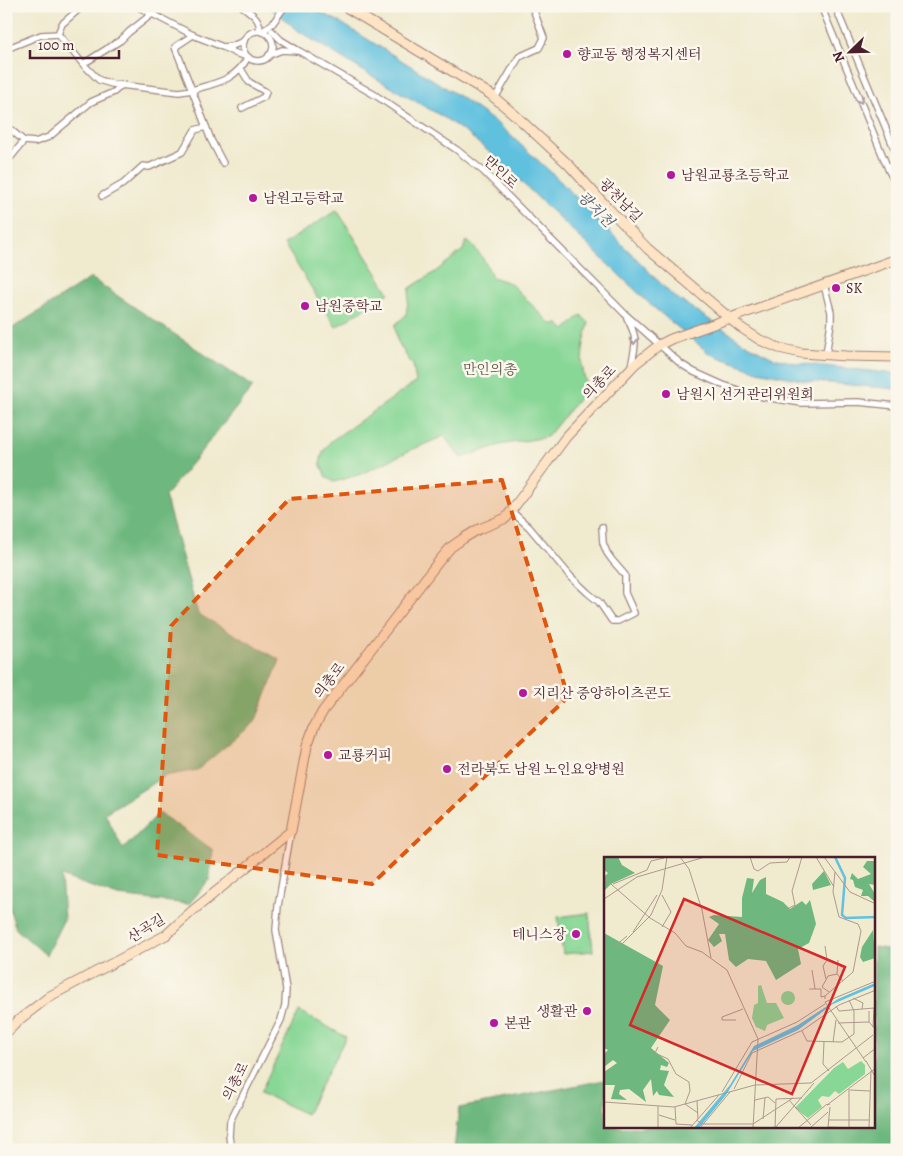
<svg xmlns="http://www.w3.org/2000/svg" width="903" height="1156" viewBox="0 0 903 1156" font-family="Alegreya,'Noto Serif KR',serif">
  <style>
    .green { fill: #88d796; stroke: #697b60 }
    .forest { fill: #6eb87f; stroke: #5c6c55 }
    .water { fill: #61c1df; stroke: #567085 }
    .lines { fill: none; stroke-linecap: round; stroke-linejoin: round }
    .street-casing { stroke: #9d847d; stroke-width: 8 }
    .secondary-casing { stroke: #9d847d; stroke-width: 11 }
    .street { stroke: #fff; stroke-width: 5.5 }
    .secondary { stroke: #fee4c5; stroke-width: 9 }
    .oneway { stroke: #ae9aa0 }
    .marked { fill: #e0560e; fill-opacity: 0.2; stroke: #e0560e; stroke-width: 4; stroke-dasharray: 10 6; stroke-linejoin: round }
    .poi-dot { fill: #b5179e; stroke: #fbf7ec; stroke-width: 2 }
    .labels { text-anchor: middle; stroke-width: 5; stroke-linejoin: round; paint-order: stroke }
    .poi-label { font-size: 14px; fill: #4a1f2b; stroke: #fbf7ec; text-anchor: start }
    .street-label { font-size: 14px; fill: #4a1f2b; stroke: #fbf7ec }
    .park-label { font-size: 14px; fill: #5d564b; stroke: #fbf7ec }
    .water-label { font-size: 15px; font-style: italic; fill: #52586a; stroke: #fbf7ec }
    .inset-river { fill: none; stroke: #61c1df; stroke-width: 2.5 }
    .inset-road { fill: none; stroke: #ae998d; stroke-width: 1 }
    .view { fill: #d62828; fill-opacity: 0.15; stroke: #d62828; stroke-width: 2.5 }
    .inset-edge { fill: none; stroke: #4a1f2b; stroke-width: 2.5 }
  </style>
  <rect width="100%" height="100%" fill="#fbf7ec"/>
  <filter id="ink" filterUnits="userSpaceOnUse"><feTurbulence type="fractalNoise" baseFrequency=".02" numOctaves="2"/><feDisplacementMap in="SourceGraphic" scale="10" xChannelSelector="R" yChannelSelector="G"/><feConvolveMatrix kernelMatrix="1 2 1 2 8 2 1 2 1" color-interpolation-filters="sRGB"/></filter>
  <filter id="wash" filterUnits="userSpaceOnUse"><feTurbulence type="fractalNoise" baseFrequency=".0096" numOctaves="4" result="noise"/><feDisplacementMap in="SourceGraphic" scale="20" xChannelSelector="R" yChannelSelector="G"/><feGaussianBlur stdDeviation="1.12" result="paint"/><feColorMatrix in="noise" values="0 0 0 0 0 0 0 0 0 0 0 0 0 0 0 0 0 1.4 0 .05"/><feComposite in="paint" operator="in"/></filter>
  <g filter="url(#wash)">
    <rect width="100%" height="100%" fill="#f0eacf"/>
    <g class="green">
      <path d="M 337,210 L 389,293 L 336,327 L 284,244 Z"/>
      <path d="M 467,241 C 479,250 487,264 492,277 L 510,283 L 551,324 L 559,324 L 565,330 L 581,315 L 589,323 C 583,344 578,367 588,387 L 547,437 L 500,445 L 461,458 L 444,436 L 409,451 L 361,474 L 334,482 L 326,477 L 320,463 L 323,452 L 331,441 L 416,382 L 413,365 L 407,357 L 397,340 L 395,325 L 406,315 L 410,288 L 435,272 L 463,250 Z"/>
      <path d="M 589,913 L 593,951 L 563,954 L 558,917 Z"/>
      <path d="M 299,1011 L 346,1037 L 306,1114 L 260,1093 Z"/>
    </g>
    <g class="forest">
      <path d="M 91,278 L 253,387 L 165,496 L 198,614 L 280,660 L 255,722 L 197,770 L 165,776 L 105,813 L 123,849 L 159,813 L 213,850 L 209,880 L 189,904 L 118,896 L 61,876 L 64,919 L 46,955 L 16,929 L 6,898 L 6,330 L 8,331 Z"/>
      <path d="M 874,947 L 897,951 L 897,1150 L 454,1150 L 459,1108 L 605,1080 L 606,1127 L 874,1127 Z"/>
    </g>
    <path class="water" d="M 268,6 L 307,6 L 338,21 L 459,96 L 499,125 L 555,176 L 672,295 L 746,344 L 773,358 L 796,363 L 897,374 L 897,389 L 806,381 L 758,371 L 710,354 L 652,306 L 495,157 L 469,135 L 443,117 L 370,75 L 300,32 Z"/>
  </g>
  <g filter="url(#ink)">
    <g class="lines">
      <defs>
        <g id="street">
          <path d="M 137,6 L 193,35 L 223,47"/>
          <path d="M 242,6 C 252,14 260,18 260,31"/>
          <path d="M 821,6 L 889,171 L 897,185"/>
          <path d="M 835,6 L 897,155"/>
          <path d="M 272,31 L 281,40 L 299,51 L 375,95 L 457,150 L 483,171 L 625,314 L 681,364 L 694,372 L 723,385 L 744,392 L 764,397 L 802,403 L 858,402 L 897,406"/>
          <circle cx="258" cy="46" r="15"/>
          <path d="M 262,32 L 273,23 L 285,6"/>
          <path d="M 58,34 L 83,64 L 99,80 L 112,84 L 179,92 L 192,90 L 175,47 L 193,35"/>
          <path d="M 6,49 L 41,35 L 58,34 L 62,24 L 78,10 L 81,6"/>
          <path d="M 269,55 L 282,50 L 297,51"/>
          <path d="M 83,64 L 121,40 L 129,32 L 152,14"/>
          <path d="M 241,69 L 249,82 L 266,92 L 264,97 L 242,108"/>
          <path d="M 495,98 L 519,57 L 539,48 L 544,38 L 532,6"/>
          <path d="M 6,129 L 10,129 L 24,141 L 35,142 L 49,137 L 91,102 L 114,92 L 122,85"/>
          <path d="M 6,163 L 24,141"/>
          <path d="M 223,163 L 211,140 L 192,90 C 216,83 235,81 248,57 L 235,53 L 223,47 L 232,46 L 244,41"/>
          <path d="M 102,196 L 123,184 L 143,166 L 149,167 L 182,152 L 195,130 L 206,127"/>
          <path d="M 824,285 L 831,312 L 831,323 L 826,354"/>
          <path d="M 627,318 C 638,338 636,345 631,366"/>
          <path d="M 511,511 L 529,527 L 571,577 L 588,593 L 599,602 L 612,621 L 618,621 L 634,613 L 625,593 L 625,575 L 612,560 L 607,553 L 603,543 L 602,527"/>
          <path d="M 231,1150 L 229,1136 L 230,1121 L 281,1020 L 285,1005 L 286,989 L 276,930 L 278,906 L 291,831"/>
        </g>
        <g id="secondary">
          <path d="M 344,6 L 490,94 L 515,115 L 569,165 L 605,205 L 648,249 L 740,327 L 760,340 L 779,348 L 801,353 L 846,356 L 897,357"/>
          <path d="M 6,1033 L 20,1019 L 50,996 L 166,935 L 191,912 L 291,831 L 307,746 L 314,727 L 323,711 L 439,561 L 451,547 L 464,538 L 477,530 L 506,518 L 566,437 L 635,364 L 659,345 L 671,339 L 897,259"/>
        </g>
      </defs>
      <use href="#street" class="street-casing"/>
      <use href="#secondary" class="secondary-casing"/>
      <use href="#street" class="street"/>
      <use href="#secondary" class="secondary"/>
    </g>
    <defs><path id="oneway-chevron" d="M-2-3.5L2.5 0L-2 3.5" fill="none" stroke-width="1.6" stroke-linecap="round" stroke-linejoin="round" transform="scale(1.25)"/></defs>
    <g class="oneway">
      <use href="#oneway-chevron" transform="translate(860 100) rotate(67)"/>
      <use href="#oneway-chevron" transform="translate(634 341) rotate(88)"/>
    </g>
  </g>
  <path class="marked" d="M 502,480 L 568,697 L 372,884 L 157,855 L 171,626 L 289,499 Z"/>
  <g class="poi-dot">
    <circle cx="567" cy="54" r="5"/>
    <circle cx="671" cy="175" r="5"/>
    <circle cx="253" cy="198" r="5"/>
    <circle cx="836" cy="288" r="5"/>
    <circle cx="305" cy="306" r="5"/>
    <circle cx="666" cy="394" r="5"/>
    <circle cx="523" cy="693" r="5"/>
    <circle cx="328" cy="755" r="5"/>
    <circle cx="447" cy="769" r="5"/>
    <circle cx="576" cy="934" r="5"/>
    <circle cx="587" cy="1011" r="5"/>
    <circle cx="494" cy="1023" r="5"/>
  </g>
  <g class="labels">
    <g class="poi-label">
      <text x="577" y="59">향교동 행정복지센터</text>
      <text x="681" y="180">남원교룡초등학교</text>
      <text x="263" y="203">남원고등학교</text>
      <text x="846" y="293">SK</text>
      <text x="315" y="311">남원중학교</text>
      <text x="676" y="399">남원시 선거관리위원회</text>
      <text x="533" y="698">지리산 중앙하이츠콘도</text>
      <text x="338" y="760">교룡커피</text>
      <text x="457" y="774">전라북도 남원 노인요양병원</text>
      <text x="566" y="939" text-anchor="end">테니스장</text>
      <text x="577" y="1016" text-anchor="end">생활관</text>
      <text x="504" y="1028">본관</text>
    </g>
    <g class="street-label">
      <text transform="translate(501 172) rotate(43)" y="5">만인로</text>
      <text transform="translate(621 200) rotate(46)" y="5">광천남길</text>
      <text transform="translate(599 382) rotate(-46)" y="5">의총로</text>
      <text transform="translate(329 680) rotate(-52)" y="5">의총로</text>
      <text transform="translate(146 928) rotate(-32)" y="5">산곡길</text>
      <text transform="translate(235 1081) rotate(-63)" y="5">의총로</text>
    </g>
    <g class="park-label">
      <text x="490" y="374">만인의총</text>
    </g>
    <g class="water-label">
      <text transform="translate(596 209) rotate(45)" y="5">광치천</text>
    </g>
  </g>
  <g transform="translate(604 857)">
    <rect width="271" height="271" fill="#f0eacf"/>
    <path d="M 157,128 L 163,146 L 172,146 L 180,161 L 163,168 L 161,174 L 152,170 L 148,161 L 150,148 L 154,146 L 154,129 ZM177 141a7 7 0 1 1 14 0a7 7 0 1 1-14 0ZM 257,204 L 261,208 L 261,217 L 235,237 L 231,234 L 225,240 L 218,239 L 214,243 L 218,250 L 204,261 L 191,251 L 230,211 L 239,205 L 244,212 Z" fill="#88d796"/>
    <path d="M 0,0 L 14,0 L 18,8 L 31,16 L 7,27 L 0,34 L 0,20 L 4,16 L 0,13 ZM 263,4 L 271,4 L 271,28 L 265,27 L 271,37 L 271,45 L 264,39 L 257,39 L 259,33 L 251,30 L 249,23 L 246,22 L 248,16 L 254,22 L 267,17 L 259,10 ZM 220,14 L 227,28 L 209,33 L 208,27 ZM 162,20 L 162,37 L 179,45 L 186,52 L 198,44 L 202,48 L 206,43 L 212,67 L 205,86 L 194,92 L 197,107 L 172,123 L 162,104 L 144,102 L 132,110 L 125,103 L 121,77 L 115,77 L 118,84 L 110,90 L 104,83 L 115,67 L 105,60 L 110,58 L 138,60 L 138,41 L 143,21 L 150,22 L 148,36 L 156,23 ZM 269,73 L 271,101 L 259,105 L 256,100 L 258,90 ZM 0,76 L 59,109 L 51,148 L 66,163 L 47,191 L 65,206 L 63,210 L 57,208 L 56,213 L 65,214 L 60,228 L 70,240 L 55,238 L 53,234 L 49,239 L 47,222 L 39,233 L 42,245 L 25,232 L 16,233 L 15,237 L 23,243 L 7,242 L 11,228 L 0,228 L 0,215 L 13,206 L 9,203 L 0,210 L 0,197 L 4,193 L 0,191 Z" fill="#6eb87f"/>
    <path d="M 271,126 L 271,129 L 229,147 L 194,173 L 149,194 L 122,238 L 95,271 L 90,271 L 126,228 L 150,189 L 194,168 L 234,142 Z" fill="#61c1df"/>
    <path class="inset-river" d="M 231,0 L 241,21 L 238,58 L 242,61 L 272,60"/>
    <path class="inset-road" d="M 76,0 L 85,12 L 98,53 L 107,101M 146,0 L 150,12 L 154,14 L 166,6 L 183,5 L 186,0M 212,0 L 230,30M 220,0 L 246,35 L 272,47M 0,21 L 46,61 L 71,76 L 82,89 L 98,95 L 123,113 L 154,182 L 149,271M 9,27 L 43,13 L 47,4 L 60,1M 0,42 L 33,20 L 101,0M 183,52 L 191,48 L 188,34 L 198,0M 58,70 L 67,55 L 58,38M 29,75 L 53,38M 11,89 L 23,79M 221,89 L 223,103 L 219,109 L 222,122M 11,94 L 47,58 L 58,33 L 63,0M 234,103 L 233,117 L 239,124M 208,113 L 211,132M 205,132 L 217,132 L 217,140 L 221,139 L 221,142M 225,135 L 218,130 L 224,119 L 233,117M 221,139 L 249,115 L 257,74 L 254,67 L 235,60 L 229,35 L 231,15M 249,141 L 259,146 L 258,152M 221,145 L 262,205M 221,145 L 272,124M 232,149 L 235,154 L 270,151 L 269,170M 265,154 L 265,165 L 272,173M 132,163 L 118,163 L 118,160 L 139,152M 234,166 L 265,165M 198,174 L 203,184 L 238,185 L 250,177 L 250,154 L 245,143M 220,185 L 219,207 L 225,214M 229,185 L 232,163M 54,190 L 51,196 L 64,202 L 72,217 L 85,225 L 86,234 L 81,247 L 94,256M 259,201 L 272,191M 262,204 L 272,221M 130,232 L 148,196 L 199,173 L 235,148 L 272,133M 246,233 L 266,234M 118,235 L 148,185 L 193,165 L 221,147M 151,243 L 164,240 L 171,246M 185,243 L 207,268M 93,244 L 94,262M 0,245 L 70,250 L 151,228 L 207,226 L 269,178M 226,247 L 223,248 L 272,211M 54,249 L 54,271M 71,250 L 72,267 L 88,268M 55,258 L 71,263M 159,262 L 161,241M 92,263 L 99,267 L 149,267 L 189,241M 224,263 L 265,263M 224,270 L 255,271M 224,270 L 226,250M 86,271 L 115,238M 96,271 L 126,235M 171,271 L 210,226M 171,271 L 172,242 L 198,241M 194,271 L 223,247M 206,271 L 224,255M 245,271 L 245,232M 265,271 L 267,214"/>
    <path class="view" d="M 80,42 L 241,110 L 188,237 L 26,168 Z"/>
    <rect width="271" height="271" class="inset-edge"/>
  </g>
  <rect width="903" height="1156" fill="none" stroke="#fbf7ec" stroke-width="25"/>
  <g transform="translate(850 52) rotate(247)" stroke="#fbf7ec" stroke-width="4" paint-order="stroke">
  <path d="M0-4L9 19L0 12L-9 19Z" fill="#4a1f2b"/>
  <text y="-8" font-size="14" font-weight="bold" text-anchor="middle" fill="#4a1f2b">N</text>
  </g>
  <path d="M30 50v8h89v-8" fill="none" stroke="#4a1f2b" stroke-width="2.5"/>
  <text x="38" y="50" font-size="15" fill="#4a1f2b" stroke="#fbf7ec" stroke-width="4" paint-order="stroke">100 m</text>
</svg>
